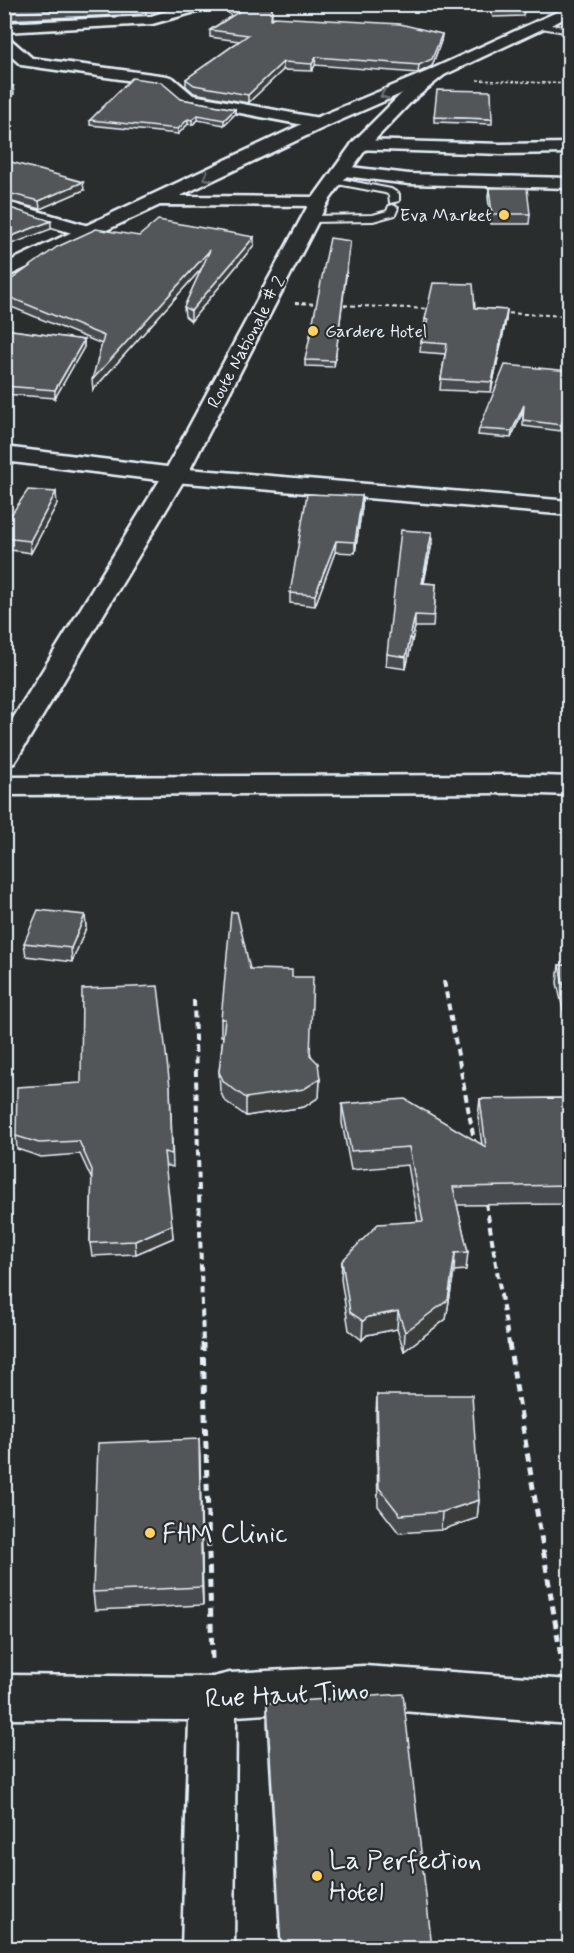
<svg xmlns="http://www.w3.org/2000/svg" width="574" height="1953" viewBox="0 0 574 1953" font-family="Mynerve,sans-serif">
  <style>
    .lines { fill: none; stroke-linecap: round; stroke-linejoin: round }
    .lane-casing { stroke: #e8f1f8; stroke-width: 4 }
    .street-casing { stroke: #e8f1f8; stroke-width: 5 }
    .secondary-casing { stroke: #e8f1f8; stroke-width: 5 }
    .primary-casing { stroke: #e8f1f8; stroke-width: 5 }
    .path-far3 { stroke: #e8f1f8; stroke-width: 1.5; stroke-dasharray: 3 2; stroke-linecap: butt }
    .path-far2 { stroke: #e8f1f8; stroke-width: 2; stroke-dasharray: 4 3; stroke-linecap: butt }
    .path-far1 { stroke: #e8f1f8; stroke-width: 4; stroke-dasharray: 7 4.5; stroke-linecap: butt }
    .path { stroke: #e8f1f8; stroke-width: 5; stroke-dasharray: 8 6; stroke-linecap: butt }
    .lane { fill: #2a2d2e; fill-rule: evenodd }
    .street { fill: #2a2d2e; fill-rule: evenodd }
    .secondary { fill: #2a2d2e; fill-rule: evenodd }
    .primary { fill: #2a2d2e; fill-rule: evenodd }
    .wall { fill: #474b4d; stroke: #e8f1f8; stroke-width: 1.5 }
    .shaded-wall { fill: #3a3d3e; stroke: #e8f1f8; stroke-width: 1.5 }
    .building { fill: #535759; stroke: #e8f1f8; stroke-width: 1.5 }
    .oneway { stroke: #6c7275 }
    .poi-dot { fill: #ffd166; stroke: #2a2d2e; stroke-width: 2 }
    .labels { text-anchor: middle; stroke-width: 4.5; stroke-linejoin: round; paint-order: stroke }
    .far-poi-label { font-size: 18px; fill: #e8f1f8; stroke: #2a2d2e; text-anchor: end }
    .far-street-label { font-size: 18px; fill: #e8f1f8; stroke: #2a2d2e }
    .near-poi-label { font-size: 27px; fill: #e8f1f8; stroke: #2a2d2e; text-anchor: start }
    .near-street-label { font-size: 27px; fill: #e8f1f8; stroke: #2a2d2e }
  </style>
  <rect width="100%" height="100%" fill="#2a2d2e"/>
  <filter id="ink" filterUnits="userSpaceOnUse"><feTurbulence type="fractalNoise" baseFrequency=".0167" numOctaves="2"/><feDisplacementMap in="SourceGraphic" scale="12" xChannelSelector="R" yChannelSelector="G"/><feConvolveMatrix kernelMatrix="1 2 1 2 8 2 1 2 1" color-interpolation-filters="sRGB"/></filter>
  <g filter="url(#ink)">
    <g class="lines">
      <defs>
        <g id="lane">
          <path d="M 539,23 L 570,28 L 570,33 L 536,27 L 536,23 Z"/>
          <path d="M 335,178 L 391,189 L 399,194 L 399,201 L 390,203 L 389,195 L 385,193 L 332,183 L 332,179 Z"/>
          <path d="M 393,205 L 398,208 L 395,215 L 373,221 L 311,222 L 306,219 L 311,216 L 373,215 L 387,211 L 389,206 Z"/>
        </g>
        <g id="street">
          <path d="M 190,4 L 215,4 L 213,7 L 152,24 L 4,32 L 4,23 L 151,16 Z"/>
          <path d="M 561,4 L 570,4 L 570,9 Z"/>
          <path d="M 4,37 L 9,38 L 32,58 L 167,76 L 173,78 L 193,95 L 319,118 L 327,123 L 319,128 L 182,102 L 162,85 L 21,65 L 4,50 Z"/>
          <path d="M 360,140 L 501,144 L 570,143 L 570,153 L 501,154 L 354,149 L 351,145 L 354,141 Z"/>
          <path d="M 342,166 L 409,174 L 570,178 L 570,188 L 409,184 L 336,175 L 333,171 L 336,167 Z"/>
          <path d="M 4,201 L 95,228 L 97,232 L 95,236 L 88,238 L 4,212 Z"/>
          <path d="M 4,447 L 175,468 L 570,501 L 570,515 L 175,482 L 4,461 Z"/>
          <path d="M 514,775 L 570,777 L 570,795 L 514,793 L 4,795 L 4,777 Z"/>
          <path d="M 364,1666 L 570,1680 L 570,1724 L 364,1708 L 236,1716 L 234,1948 L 182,1948 L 189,1720 L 4,1719 L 4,1675 L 213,1677 L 230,1673 Z"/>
        </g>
        <path id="secondary" d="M 438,67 L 444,69 L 446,72 L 444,75 L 325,127 L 180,196 L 319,197 L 325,198 L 328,202 L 325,206 L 160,205 L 4,278 L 4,264 L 313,119 Z"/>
        <path id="primary" d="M 570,6 L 570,16 L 444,75 L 412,101 L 366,149 L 328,202 L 187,475 L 18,757 L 14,763 L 4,766 L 4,733 L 163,475 L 310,202 L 354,141 L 400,95 L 432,69 Z"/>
      </defs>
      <use href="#lane" class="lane-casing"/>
      <use href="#street" class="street-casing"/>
      <use href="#secondary" class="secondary-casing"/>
      <use href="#primary" class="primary-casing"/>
      <path class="path-far3" d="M 477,80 L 570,84"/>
      <g class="path-far2">
        <path d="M 295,303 L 321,304"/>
        <path d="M 337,305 L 432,309"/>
        <path d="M 502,313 L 570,316"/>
      </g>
      <g class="path-far1">
        <path d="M 444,981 L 475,1145"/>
        <path d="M 194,1000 L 203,1344"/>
        <path d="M 486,1203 L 509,1344"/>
      </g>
      <g class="path">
        <path d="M 203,1343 L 212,1659"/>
        <path d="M 509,1343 L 562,1663"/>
      </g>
      <use href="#lane" class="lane"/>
      <use href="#street" class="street"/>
      <use href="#secondary" class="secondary"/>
      <use href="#primary" class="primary"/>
    </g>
    <g class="wall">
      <path d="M 4,4 L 145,4 L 146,14 L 4,20 Z"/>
      <path d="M 221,4 L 272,4 L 272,19 L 442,34 L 441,41 L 432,66 L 418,73 L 315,65 L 312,71 L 283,70 L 248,103 L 194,93 L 186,86 L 186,79 L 239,41 L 210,37 L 210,30 L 231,16 Z"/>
      <path d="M 487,4 L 548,4 L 546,10 L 524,11 L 523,16 L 493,17 Z"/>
      <path d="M 181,99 L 235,109 L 235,114 L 224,125 L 198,120 L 192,125 L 188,124 L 178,134 L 90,125 L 90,120 Z"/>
      <path d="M 434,117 L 492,119 L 492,124 L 434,122 Z"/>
      <path d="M 4,160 L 84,190 L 40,209 L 4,200 Z"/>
      <path d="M 489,188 L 530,214 L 529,224 L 491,224 L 488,197 Z"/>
      <path d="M 139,236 L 254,245 L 191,321 L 185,316 L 184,307 L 202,268 L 93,390 L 102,344 L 4,304 L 4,285 Z"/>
      <path d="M 350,241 L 334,367 L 305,366 L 305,360 Z"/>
      <path d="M 475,308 L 507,310 L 506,320 L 491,392 L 440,390 L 441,379 L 445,354 L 420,352 L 421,342 L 424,329 L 425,319 Z"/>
      <path d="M 4,329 L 84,340 L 84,347 L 55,398 L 4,394 Z"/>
      <path d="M 570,371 L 570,407 L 561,431 L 523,426 L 523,411 L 511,438 L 478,435 L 479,429 Z"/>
      <path d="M 362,496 L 362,507 L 355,553 L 335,552 L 315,606 L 290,603 L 290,593 Z"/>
      <path d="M 57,504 L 31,553 L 4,549 L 4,525 Z"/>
      <path d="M 432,543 L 424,583 L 436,584 L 433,627 L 415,627 L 406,669 L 386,666 L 387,654 Z"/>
      <path d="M 85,915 L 86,928 L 72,962 L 26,956 L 24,943 Z"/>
      <path d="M 559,965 L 570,965 L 570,1040 L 557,983 Z"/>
      <path d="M 250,969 L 292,977 L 311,1055 L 320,1079 L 319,1097 L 304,1107 L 246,1116 L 224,1100 L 220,1090 L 219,1072 L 223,1036 L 221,1036 L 221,1019 Z"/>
      <path d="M 170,1087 L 173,1167 L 165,1165 L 173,1238 L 136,1254 L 92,1256 L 90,1243 L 92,1180 L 80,1154 L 41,1157 L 17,1149 L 16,1136 Z"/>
      <path d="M 570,1098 L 570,1204 L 457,1205 L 468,1252 L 466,1270 L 454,1271 L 446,1319 L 404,1351 L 397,1329 L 367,1335 L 362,1340 L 349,1330 L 341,1279 L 342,1261 L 418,1222 L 408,1165 L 351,1170 L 342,1123 L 342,1104 L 482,1145 L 478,1117 L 480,1099 Z"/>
      <path d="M 377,1395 L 479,1500 L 477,1518 L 441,1530 L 399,1533 L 378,1506 L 376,1413 Z"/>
      <path d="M 199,1439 L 203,1605 L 95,1610 L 93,1592 Z"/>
      <path d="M 267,1703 L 432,1948 L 280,1948 L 267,1724 Z"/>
    </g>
    <g class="shaded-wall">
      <path d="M 442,34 L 441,41 L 432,66 L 418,73 L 419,65 Z"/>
      <path d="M 316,57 L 315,65 L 312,71 L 312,64 Z"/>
      <path d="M 283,62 L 283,70 L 248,103 L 248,95 Z"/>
      <path d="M 13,86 L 14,94 L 4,98 L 4,90 Z"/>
      <path d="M 235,109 L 235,114 L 224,125 L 224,120 Z"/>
      <path d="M 198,115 L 198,120 L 192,125 L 192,120 Z"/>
      <path d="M 188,119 L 188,124 L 178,134 L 178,129 Z"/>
      <path d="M 83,182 L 84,190 L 40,209 L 39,201 Z"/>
      <path d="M 51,221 L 51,229 L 4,247 L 4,239 Z"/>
      <path d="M 254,237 L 254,245 L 191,321 L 191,311 Z"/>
      <path d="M 350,241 L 350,247 L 334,367 L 335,361 Z"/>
      <path d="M 210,250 L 210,259 L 93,390 L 92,380 Z"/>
      <path d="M 507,310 L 506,320 L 491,392 L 492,382 Z"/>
      <path d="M 84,340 L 84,347 L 55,398 L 55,390 Z"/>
      <path d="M 570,402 L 570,407 L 561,431 L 561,425 Z"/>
      <path d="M 524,405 L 523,411 L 511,438 L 512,431 Z"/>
      <path d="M 56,492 L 57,504 L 31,553 L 30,541 Z"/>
      <path d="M 362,496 L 362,507 L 355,553 L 355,542 Z"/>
      <path d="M 432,532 L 432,543 L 421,594 L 422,583 Z"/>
      <path d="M 336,541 L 335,552 L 315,606 L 315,595 Z"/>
      <path d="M 415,615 L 415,627 L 406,669 L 406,657 Z"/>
      <path d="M 85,915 L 86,928 L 72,962 L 71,948 Z"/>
      <path d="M 320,1079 L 319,1097 L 304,1107 L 246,1116 L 246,1098 Z"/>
      <path d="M 172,1225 L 173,1238 L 136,1254 L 135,1241 Z"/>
      <path d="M 455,1253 L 454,1271 L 446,1319 L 404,1351 L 405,1332 Z"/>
      <path d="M 398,1311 L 397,1329 L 367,1335 L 362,1340 L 363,1321 L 368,1317 Z"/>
      <path d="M 199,1439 L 200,1457 L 203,1605 L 202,1587 Z"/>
      <path d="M 479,1500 L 477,1518 L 441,1530 L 442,1512 Z"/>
    </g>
    <g class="building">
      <path d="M 4,4 L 145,4 L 145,7 L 4,13 Z"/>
      <path d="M 227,4 L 272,4 L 271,19 L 274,17 L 400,24 L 442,34 L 432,59 L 419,65 L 316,57 L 312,64 L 283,62 L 248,95 L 194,85 L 186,79 L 248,35 L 210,30 L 243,9 L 231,9 Z"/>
      <path d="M 491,4 L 521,4 L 524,9 L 494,10 Z"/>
      <path d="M 132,78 L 161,82 L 181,99 L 235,109 L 224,120 L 198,115 L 192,120 L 188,119 L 178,129 L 90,120 Z"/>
      <path d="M 4,84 L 13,86 L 4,90 Z"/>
      <path d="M 437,90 L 491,91 L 492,119 L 434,117 Z"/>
      <path d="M 4,160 L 83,182 L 39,201 L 4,192 Z"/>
      <path d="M 489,188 L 527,188 L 530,214 L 492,214 Z"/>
      <path d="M 4,206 L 51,221 L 4,239 Z"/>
      <path d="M 158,220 L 254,237 L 191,311 L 184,307 L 210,250 L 92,380 L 104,336 L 4,295 L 4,285 L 57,247 L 96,229 L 139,236 Z"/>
      <path d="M 330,238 L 350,241 L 335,361 L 305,360 Z"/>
      <path d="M 433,283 L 473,284 L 475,308 L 507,310 L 492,382 L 441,379 L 447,344 L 421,342 L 428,320 L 425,319 Z"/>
      <path d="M 4,329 L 84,340 L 55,390 L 4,386 Z"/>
      <path d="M 505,365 L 570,371 L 570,402 L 561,425 L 523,420 L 524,405 L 512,431 L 479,429 Z"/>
      <path d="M 28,490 L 56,492 L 30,541 L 4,538 L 4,525 Z"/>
      <path d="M 307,494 L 362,496 L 355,542 L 336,541 L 315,595 L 290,593 Z"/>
      <path d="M 401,530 L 432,532 L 422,583 L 436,584 L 434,616 L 415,615 L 406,657 L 387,654 Z"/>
      <path d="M 38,910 L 85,915 L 71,948 L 24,943 Z"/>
      <path d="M 231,912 L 237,912 L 250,969 L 292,970 L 292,977 L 313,977 L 310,1055 L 318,1063 L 320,1079 L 304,1089 L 246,1098 L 224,1082 L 219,1072 L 225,1019 L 221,1019 Z"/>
      <path d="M 559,965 L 570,965 L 570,1013 Z"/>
      <path d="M 158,986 L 170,1087 L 172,1154 L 164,1152 L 172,1225 L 135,1241 L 90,1243 L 92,1170 L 79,1141 L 39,1143 L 16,1136 L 17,1087 L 81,1083 L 82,989 Z"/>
      <path d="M 570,1098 L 570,1185 L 453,1187 L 468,1252 L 455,1253 L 448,1300 L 405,1332 L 398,1311 L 368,1317 L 363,1321 L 350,1312 L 342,1261 L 378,1224 L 423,1221 L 409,1147 L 351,1151 L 342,1104 L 405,1099 L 486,1147 L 480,1099 Z"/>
      <path d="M 377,1395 L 472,1395 L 479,1500 L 442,1512 L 400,1515 L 379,1488 Z"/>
      <path d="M 199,1439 L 202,1587 L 93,1592 L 98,1443 Z"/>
      <path d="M 403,1694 L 432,1948 L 281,1948 L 267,1703 Z"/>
    </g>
    <defs><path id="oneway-chevron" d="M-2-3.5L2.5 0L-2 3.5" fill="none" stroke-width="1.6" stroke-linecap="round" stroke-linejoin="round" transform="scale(1.5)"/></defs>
    <g class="oneway">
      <use href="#oneway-chevron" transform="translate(384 95) rotate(157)"/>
      <use href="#oneway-chevron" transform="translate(207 177) rotate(154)"/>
    </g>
  </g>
  <g class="poi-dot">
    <circle cx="504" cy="215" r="6"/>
    <circle cx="313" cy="331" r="6"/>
    <circle cx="150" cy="1533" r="6"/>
    <circle cx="317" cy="1876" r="6"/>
  </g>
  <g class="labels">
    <g class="far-poi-label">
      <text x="492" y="221">Eva Market</text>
      <text x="325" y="337" text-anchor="start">Gardere Hotel</text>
    </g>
    <g class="far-street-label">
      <text transform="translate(246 342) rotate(-62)" y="6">Route Nationale # 2</text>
    </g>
    <g class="near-poi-label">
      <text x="162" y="1542">FHM Clinic</text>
      <text x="329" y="1869">La Perfection<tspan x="329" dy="31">Hotel</tspan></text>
    </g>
    <g class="near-street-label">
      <text transform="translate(287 1694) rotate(-3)" y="9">Rue Haut Timo</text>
    </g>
  </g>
  <rect width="574" height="1953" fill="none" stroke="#2a2d2e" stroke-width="24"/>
  <rect x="12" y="12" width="550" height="1929" fill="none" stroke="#e8f1f8" stroke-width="2" filter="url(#ink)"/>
</svg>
